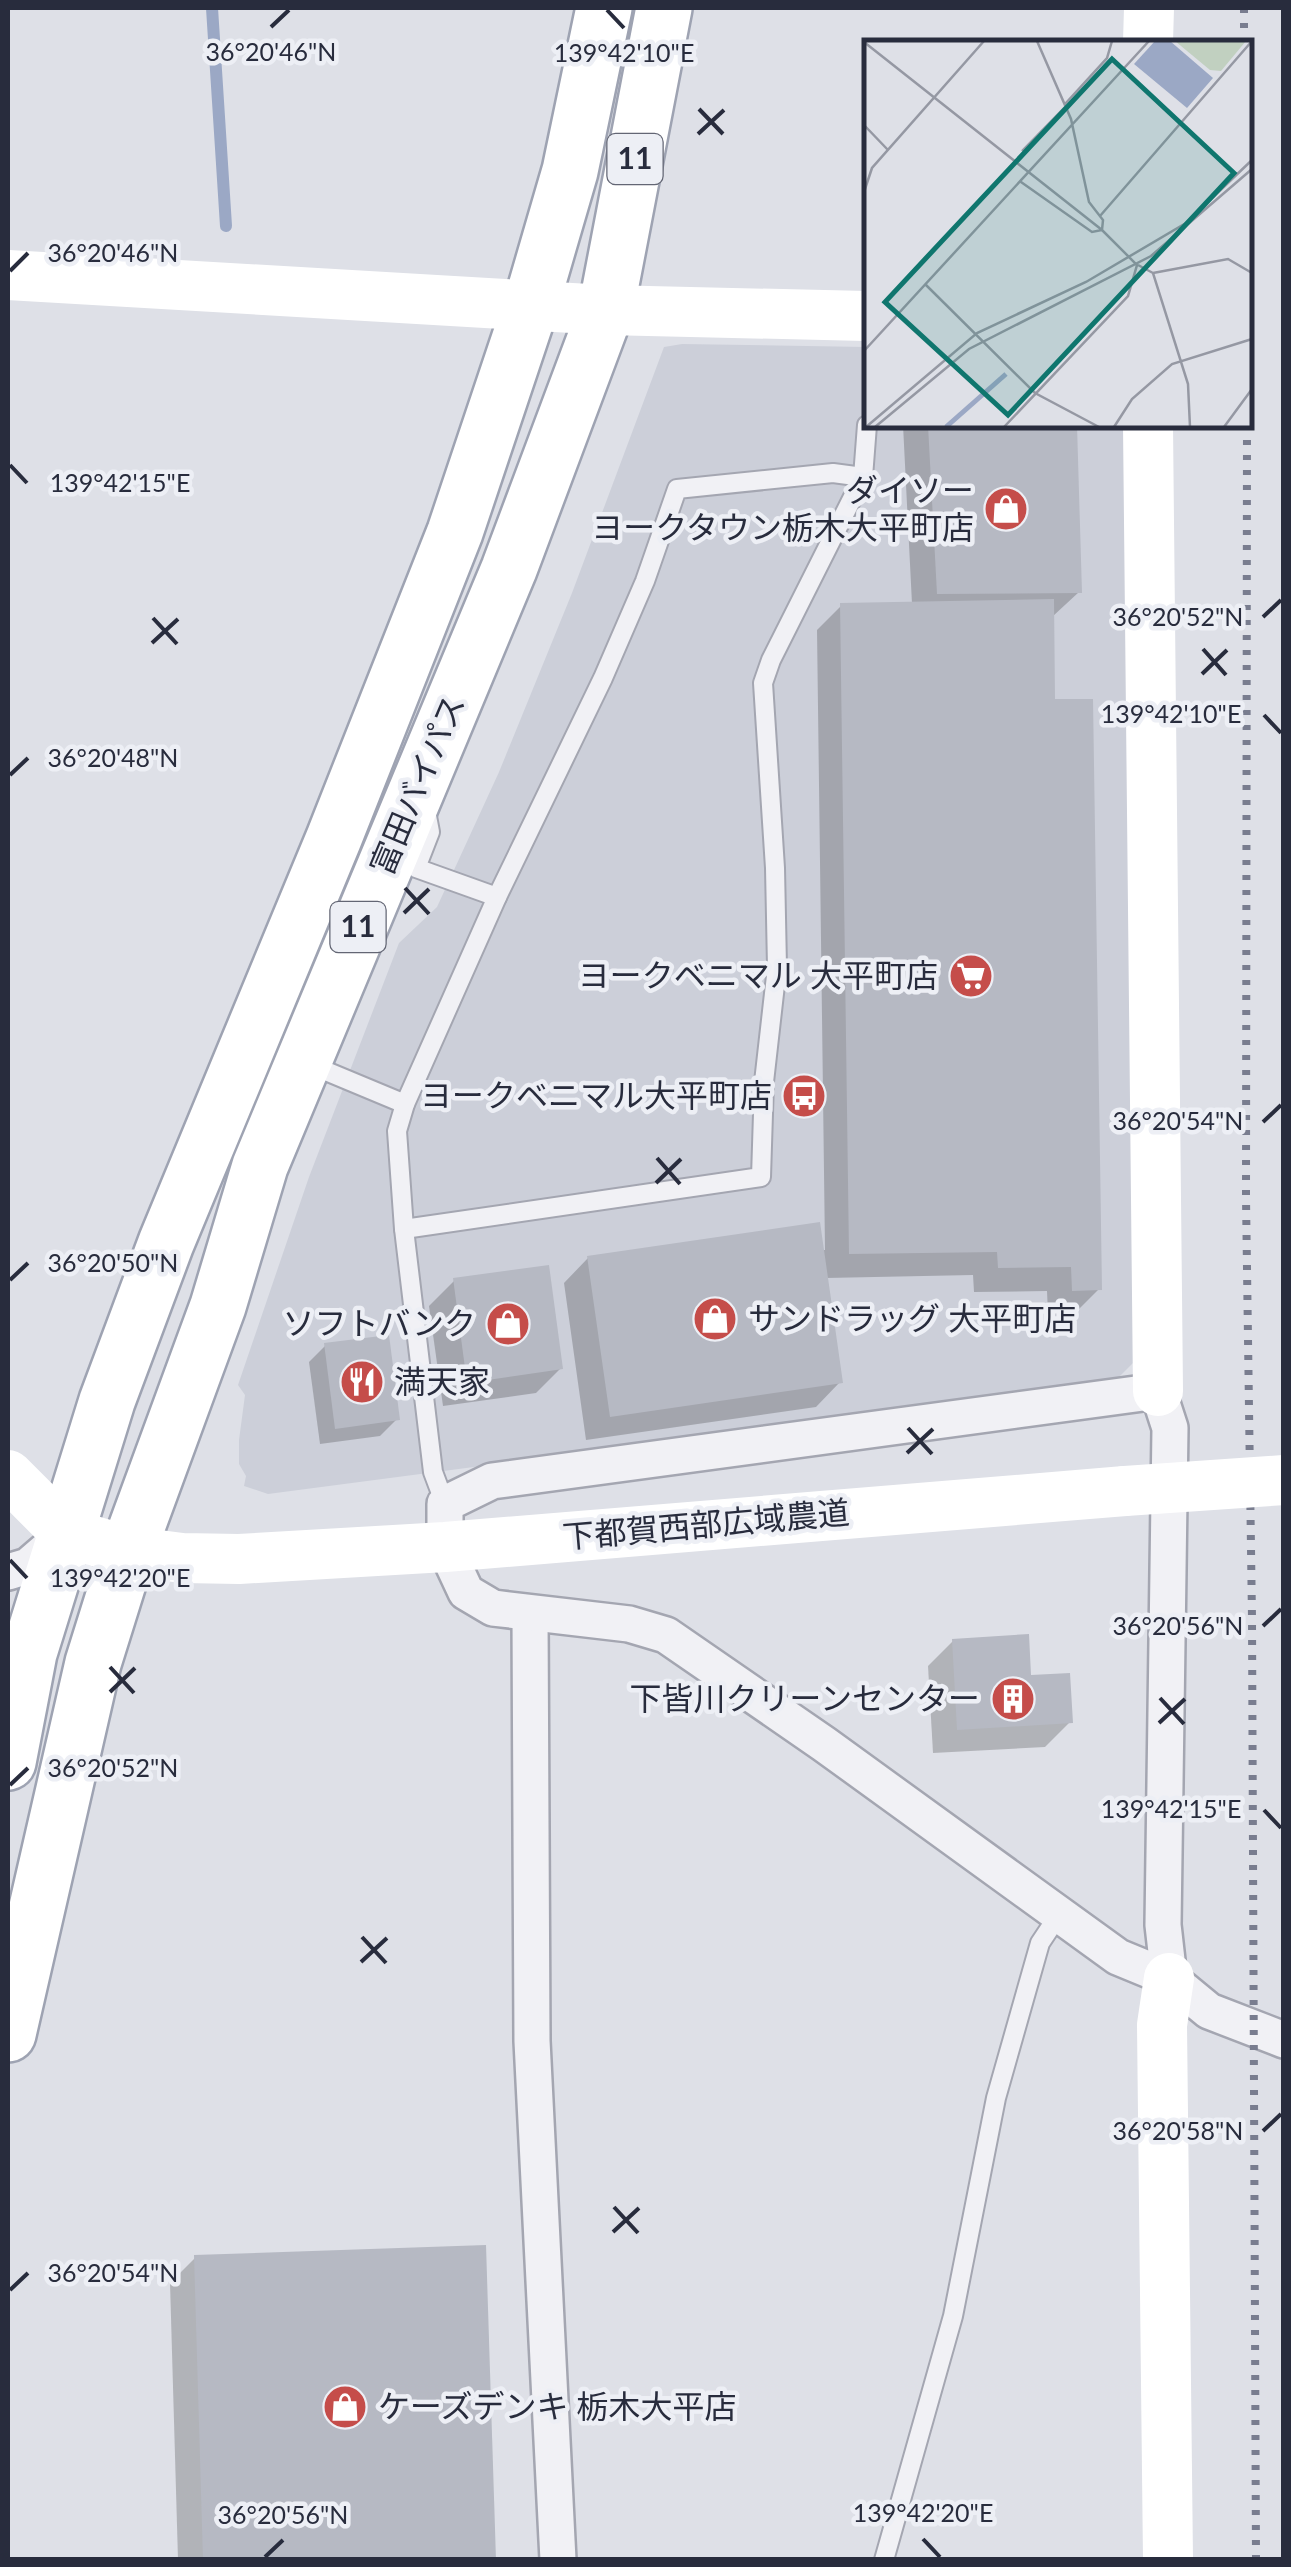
<svg xmlns="http://www.w3.org/2000/svg" width="1291" height="2567" viewBox="0 0 1291 2567" font-family="Lato,'Noto Sans JP',sans-serif">
  <style>
    .built { fill: #cccfd9 }
    .shadow { fill: #0003 }
    .lines { fill: none; stroke-linecap: round; stroke-linejoin: round }
    .stream { stroke: #9ba8c5; stroke-width: 12 }
    .building { fill: #b6b9c3 }
    .lane-casing { stroke: #a4a6b1; stroke-width: 22 }
    .street-casing { stroke: #a4a6b1; stroke-width: 40 }
    .primary-casing { stroke: #9ea3b2; stroke-width: 60 }
    .lane { stroke: #f1f1f5; stroke-width: 18 }
    .street { stroke: #f1f1f5; stroke-width: 35 }
    .secondary { stroke: #fff; stroke-width: 50 }
    .primary { stroke: #fff; stroke-width: 55 }
    .rail { stroke: #797d8f; stroke-width: 8; stroke-dasharray: 5 10; stroke-linecap: butt }
    .secondary-bridge { stroke: #fff; stroke-width: 50 }
    .ticks { fill: none; stroke: #282c3d; stroke-width: 4 }
    .labels { text-anchor: middle; stroke-width: 9; stroke-linejoin: round; paint-order: stroke }
    .shield { fill: #edeff5; stroke: #636674; stroke-width: 2.5 }
    .shield-label { font-size: 30px; font-weight: bold; fill: #282c3d }
    .poi-label { font-size: 32px; fill: #282c3d; stroke: #edeff5; text-anchor: end }
    .street-label { font-size: 32px; fill: #282c3d; stroke: #edeff5 }
    .inset-river { fill: none; stroke: #9ba8c5; stroke-width: 5 }
    .inset-road { fill: none; stroke: #9598a3; stroke-width: 2.5 }
    .view { fill: #0f766e; fill-opacity: 0.15; stroke: #0f766e; stroke-width: 5 }
    .inset-edge { fill: none; stroke: #282c3d; stroke-width: 5 }
    .ticks-label { font-size: 25px; text-anchor: middle; fill: #282c3d; stroke: #edeff5; stroke-width: 9; stroke-linejoin: round; paint-order: stroke }
  </style>
  <rect width="100%" height="100%" fill="#dee0e7"/>
  <path class="built" d="M 682,344 L 866,347 L 866,425 L 1129,425 L 1137,1359 L 1113,1383 L 268,1494 L 244,1486 L 246,1476 L 239,1464 L 239,1440 L 245,1395 L 238,1385 L 309,1177 L 399,943 L 437,907 L 499,772 L 572,593 L 664,347 Z"/>
  <g class="shadow">
    <path d="M 903,425 L 1075,425 L 1079,592 L 1052,617 L 1053,702 L 1099,1289 L 1074,1314 L 1048,1314 L 1047,1291 L 974,1292 L 973,1275 L 826,1278 L 840,1382 L 816,1407 L 586,1440 L 564,1283 L 588,1258 L 825,1250 L 817,630 L 842,605 L 912,604 Z"/>
    <path d="M 454,1281 L 561,1368 L 536,1393 L 443,1406 L 429,1306 Z"/>
    <path d="M 325,1346 L 397,1419 L 380,1436 L 320,1444 L 309,1362 Z"/>
    <path d="M 953,1641 L 1029,1678 L 1070,1722 L 1045,1747 L 933,1753 L 928,1666 Z"/>
    <path d="M 195,2258 L 493,2560 L 178,2560 L 170,2283 Z"/>
  </g>
  <g class="lines">
    <path class="stream" d="M 212,8 L 226,226"/>
  </g>
  <g class="building">
    <path d="M 928,425 L 1077,425 L 1082,593 L 937,594 Z"/>
    <path d="M 1054,599 L 1055,699 L 1093,699 L 1102,1290 L 1072,1291 L 1071,1267 L 998,1268 L 997,1252 L 849,1254 L 840,603 Z"/>
    <path d="M 820,1222 L 843,1383 L 610,1417 L 587,1256 Z"/>
    <path d="M 549,1265 L 563,1369 L 467,1383 L 453,1278 Z"/>
    <path d="M 389,1335 L 400,1420 L 335,1429 L 324,1343 Z"/>
    <path d="M 1029,1634 L 1031,1675 L 1070,1673 L 1073,1723 L 957,1730 L 952,1639 Z"/>
    <path d="M 486,2245 L 496,2560 L 203,2560 L 194,2255 Z"/>
  </g>
  <g class="lines">
    <defs>
      <g id="lane">
        <path d="M 426,811 L 430,832 L 416,868 L 497,897"/>
        <path d="M 309,1064 L 405,1104"/>
        <path d="M 404,1229 L 761,1177 L 764,1082 L 777,967 L 775,868 L 763,683 L 771,660 L 863,477 L 867,425"/>
        <path d="M 445,1504 L 433,1472 L 404,1229 L 397,1131 L 405,1104 L 497,897 L 603,678 L 645,581 L 677,489 L 833,473 L 863,477"/>
        <path d="M 884,2560 L 953,2316 L 996,2098 L 1040,1943 L 1060,1913"/>
      </g>
      <g id="street">
        <path d="M 8,1572 L 28,1566 L 64,1535"/>
        <path d="M 530,1614 L 532,2041 L 558,2560"/>
        <path d="M 1169,1978 L 1163,1925 L 1170,1428 L 1158,1391 L 492,1481 L 445,1504 L 445,1547 L 466,1592 L 493,1608 L 629,1624 L 666,1635 L 824,1744 L 1118,1957 L 1169,1978 L 1209,2011 L 1284,2040"/>
      </g>
      <g id="primary">
        <path d="M 8,1762 L 29,1653 L 107,1401 L 166,1243 L 334,838 L 455,532 L 531,305 L 570,171 L 604,8"/>
        <path d="M 8,2034 L 93,1663 L 128,1551 L 218,1306 L 260,1166 L 509,569 L 606,310 L 664,8"/>
      </g>
    </defs>
    <use href="#lane" class="lane-casing"/>
    <use href="#street" class="street-casing"/>
    <use href="#primary" class="primary-casing"/>
    <use href="#lane" class="lane"/>
    <use href="#street" class="street"/>
    <g class="secondary">
      <path d="M 1148,42 L 1149,8"/>
      <path d="M 8,275 L 606,310 L 866,316"/>
      <path d="M 1148,425 L 1158,1391"/>
      <path d="M 8,1475 L 66,1533 L 128,1551 L 182,1558 L 239,1559 L 445,1547 L 1125,1491"/>
      <path d="M 1168,2560 L 1162,2025 L 1169,1978"/>
    </g>
    <use href="#primary" class="primary"/>
    <g class="rail">
      <path d="M 1244,8 L 1244,42"/>
      <path d="M 1247,425 L 1246,1198 L 1252,1618 L 1256,2560"/>
    </g>
    <path class="secondary-bridge" d="M 1125,1491 L 1284,1480"/>
  </g>
  <path class="ticks" d="M 607,10 L 624,28M 271,27 L 289,10M 699,109 L 723,134M 698,134 L 724,110M 10,271 L 28,253M 10,465 L 27,483M 1263,617 L 1281,600M 153,618 L 177,644M 152,643 L 178,619M 1203,649 L 1226,675M 1202,674 L 1227,650M 1264,715 L 1281,733M 10,775 L 28,758M 405,888 L 429,914M 404,913 L 429,889M 1263,1122 L 1281,1105M 657,1158 L 680,1184M 656,1183 L 681,1159M 10,1280 L 28,1263M 908,1428 L 932,1454M 907,1453 L 933,1429M 10,1560 L 27,1578M 1263,1626 L 1281,1609M 110,1667 L 134,1693M 110,1692 L 135,1668M 1160,1698 L 1184,1724M 1159,1723 L 1185,1699M 10,1785 L 28,1768M 1264,1810 L 1281,1828M 362,1937 L 386,1963M 361,1962 L 387,1938M 1263,2131 L 1281,2114M 614,2207 L 638,2233M 613,2232 L 639,2208M 10,2290 L 28,2273M 923,2539 L 940,2557M 265,2557 L 283,2540"/>
  <defs>
    <symbol id="shop-disc" viewBox="-11 -11 22 22"><circle r="9.5" fill="#c54d4a" stroke="#edeff5"/><path d="M-5-2.5h2.3a2.7 3.5 0 0 1 5.4 0H5L5.5 6h-11ZM-1.5-2.5h3a1.5 2.3 0 0 0-3 0Z" fill="#fff"/></symbol>
    <symbol id="supermarket-disc" viewBox="-11 -11 22 22"><circle r="9.5" fill="#c54d4a" stroke="#edeff5"/><path d="M-6-5.5h2.5l.6 2H6L4.5 2H-2.5L-4.4-4H-6ZM-1.5 3.2a1.3 1.3 0 1 0 .1 0ZM3 3.2a1.3 1.3 0 1 0 .1 0Z" fill="#fff"/></symbol>
    <symbol id="bus-disc" viewBox="-11 -11 22 22"><circle r="9.5" fill="#c54d4a" stroke="#edeff5"/><path d="M-5-6H5V4H4V6H2V4H-2V6H-4V4H-5ZM-3.5-4V0h7V-4ZM-3.5 1.2v1.5H-2V1.2ZM2 1.2v1.5H3.5V1.2Z" fill="#fff"/></symbol>
    <symbol id="restaurant-disc" viewBox="-11 -11 22 22"><circle r="9.5" fill="#c54d4a" stroke="#edeff5"/><path d="M-5-6h1v4h1v-4h1v4h1v-4h1v5L-1.5 .5V6h-2V.5L-5-1ZM5-6V6H3V1.5H1.5Q1.5-4 5-6Z" fill="#fff"/></symbol>
    <symbol id="building-disc" viewBox="-11 -11 22 22"><circle r="9.5" fill="#c54d4a" stroke="#edeff5"/><path d="M-4-6H4V6H1V3H-1V6H-4ZM-2.5-4.3h1.7v1.8h-1.7ZM.8-4.3h1.7v1.8H.8ZM-2.5-1h1.7V.8h-1.7ZM.8-1h1.7V.8H.8Z" fill="#fff"/></symbol>
  </defs>
  <g fill-rule="evenodd">
    <use href="#shop-disc" x="981" y="484" width="50" height="50"/>
    <use href="#supermarket-disc" x="946" y="951" width="50" height="50"/>
    <use href="#bus-disc" x="779" y="1071" width="50" height="50"/>
    <use href="#shop-disc" x="690" y="1294" width="50" height="50"/>
    <use href="#shop-disc" x="483" y="1299" width="50" height="50"/>
    <use href="#restaurant-disc" x="337" y="1357" width="50" height="50"/>
    <use href="#building-disc" x="988" y="1674" width="50" height="50"/>
    <use href="#shop-disc" x="320" y="2382" width="50" height="50"/>
  </g>
  <g class="labels">
    <g class="shield">
      <rect x="607.5" y="134" width="55" height="50" rx="8"/>
      <rect x="330.5" y="902" width="55" height="50" rx="8"/>
    </g>
    <g class="shield-label">
      <text x="635" y="169">11</text>
      <text x="358" y="937">11</text>
    </g>
    <g class="poi-label">
      <text x="974" y="502">ダイソー<tspan x="974" dy="37">ヨークタウン栃木大平町店</tspan></text>
      <text x="938" y="987">ヨークベニマル 大平町店</text>
      <text x="772" y="1107">ヨークベニマル大平町店</text>
      <text x="748" y="1330" text-anchor="start">サンドラッグ 大平町店</text>
      <text x="476" y="1335">ソフトバンク</text>
      <text x="394" y="1393" text-anchor="start">満天家</text>
      <text x="980" y="1710">下皆川クリーンセンター</text>
      <text x="378" y="2418" text-anchor="start">ケーズデンキ 栃木大平店</text>
    </g>
    <g class="street-label">
      <text transform="translate(418 785) rotate(-67)" y="11">富田バイパス</text>
      <text transform="translate(706 1525) rotate(-5)" y="11">下都賀西部広域農道</text>
    </g>
  </g>
  <g transform="translate(864 40)">
    <rect width="388" height="388" fill="#dee0e7"/>
    <path d="M 311,1 L 382,1 L 357,31 L 346,30 Z" fill="#c1d0c0"/>
    <path d="M 291,1 L 306,1 L 349,38 L 323,68 L 270,24 Z" fill="#9ba8c5"/>
    <path class="inset-river" d="M 82,387 L 142,334"/>
    <path class="inset-road" d="M 0,2 L 238,190 L 273,225 L 264,256 L 140,387M 201,64 L 243,18 L 248,1M 0,85 L 24,110M 158,111 L 201,67M 157,142 L 228,192 L 238,190 L 239,180 L 225,162 L 207,79 L 173,1M 0,152 L 8,128 L 120,1M 236,176 L 388,1M 274,225 L 289,233 L 324,344 L 326,387M 289,233 L 364,219 L 388,233M 62,245 L 171,353 L 235,387M 0,311 L 285,1M 2,387 L 113,293 L 222,242 L 322,183 L 388,120M 11,387 L 105,309 L 287,216 L 388,129M 250,387 L 268,359 L 308,324 L 388,299M 360,387 L 388,349"/>
    <path class="view" d="M 248,19 L 370,133 L 144,375 L 21,262 Z"/>
    <rect width="388" height="388" class="inset-edge"/>
  </g>
  <g class="ticks-label">
    <text x="271" y="61">36°20'46"N</text>
    <text x="624" y="62">139°42'10"E</text>
    <text x="113" y="262">36°20'46"N</text>
    <text x="120" y="492">139°42'15"E</text>
    <text x="1178" y="626">36°20'52"N</text>
    <text x="1171" y="723">139°42'10"E</text>
    <text x="113" y="767">36°20'48"N</text>
    <text x="1178" y="1130">36°20'54"N</text>
    <text x="113" y="1272">36°20'50"N</text>
    <text x="120" y="1587">139°42'20"E</text>
    <text x="1178" y="1635">36°20'56"N</text>
    <text x="113" y="1777">36°20'52"N</text>
    <text x="1171" y="1818">139°42'15"E</text>
    <text x="1178" y="2140">36°20'58"N</text>
    <text x="113" y="2282">36°20'54"N</text>
    <text x="923" y="2522">139°42'20"E</text>
    <text x="283" y="2524">36°20'56"N</text>
  </g>
  <rect width="1291" height="2567" fill="none" stroke="#282c3d" stroke-width="20"/>
</svg>
